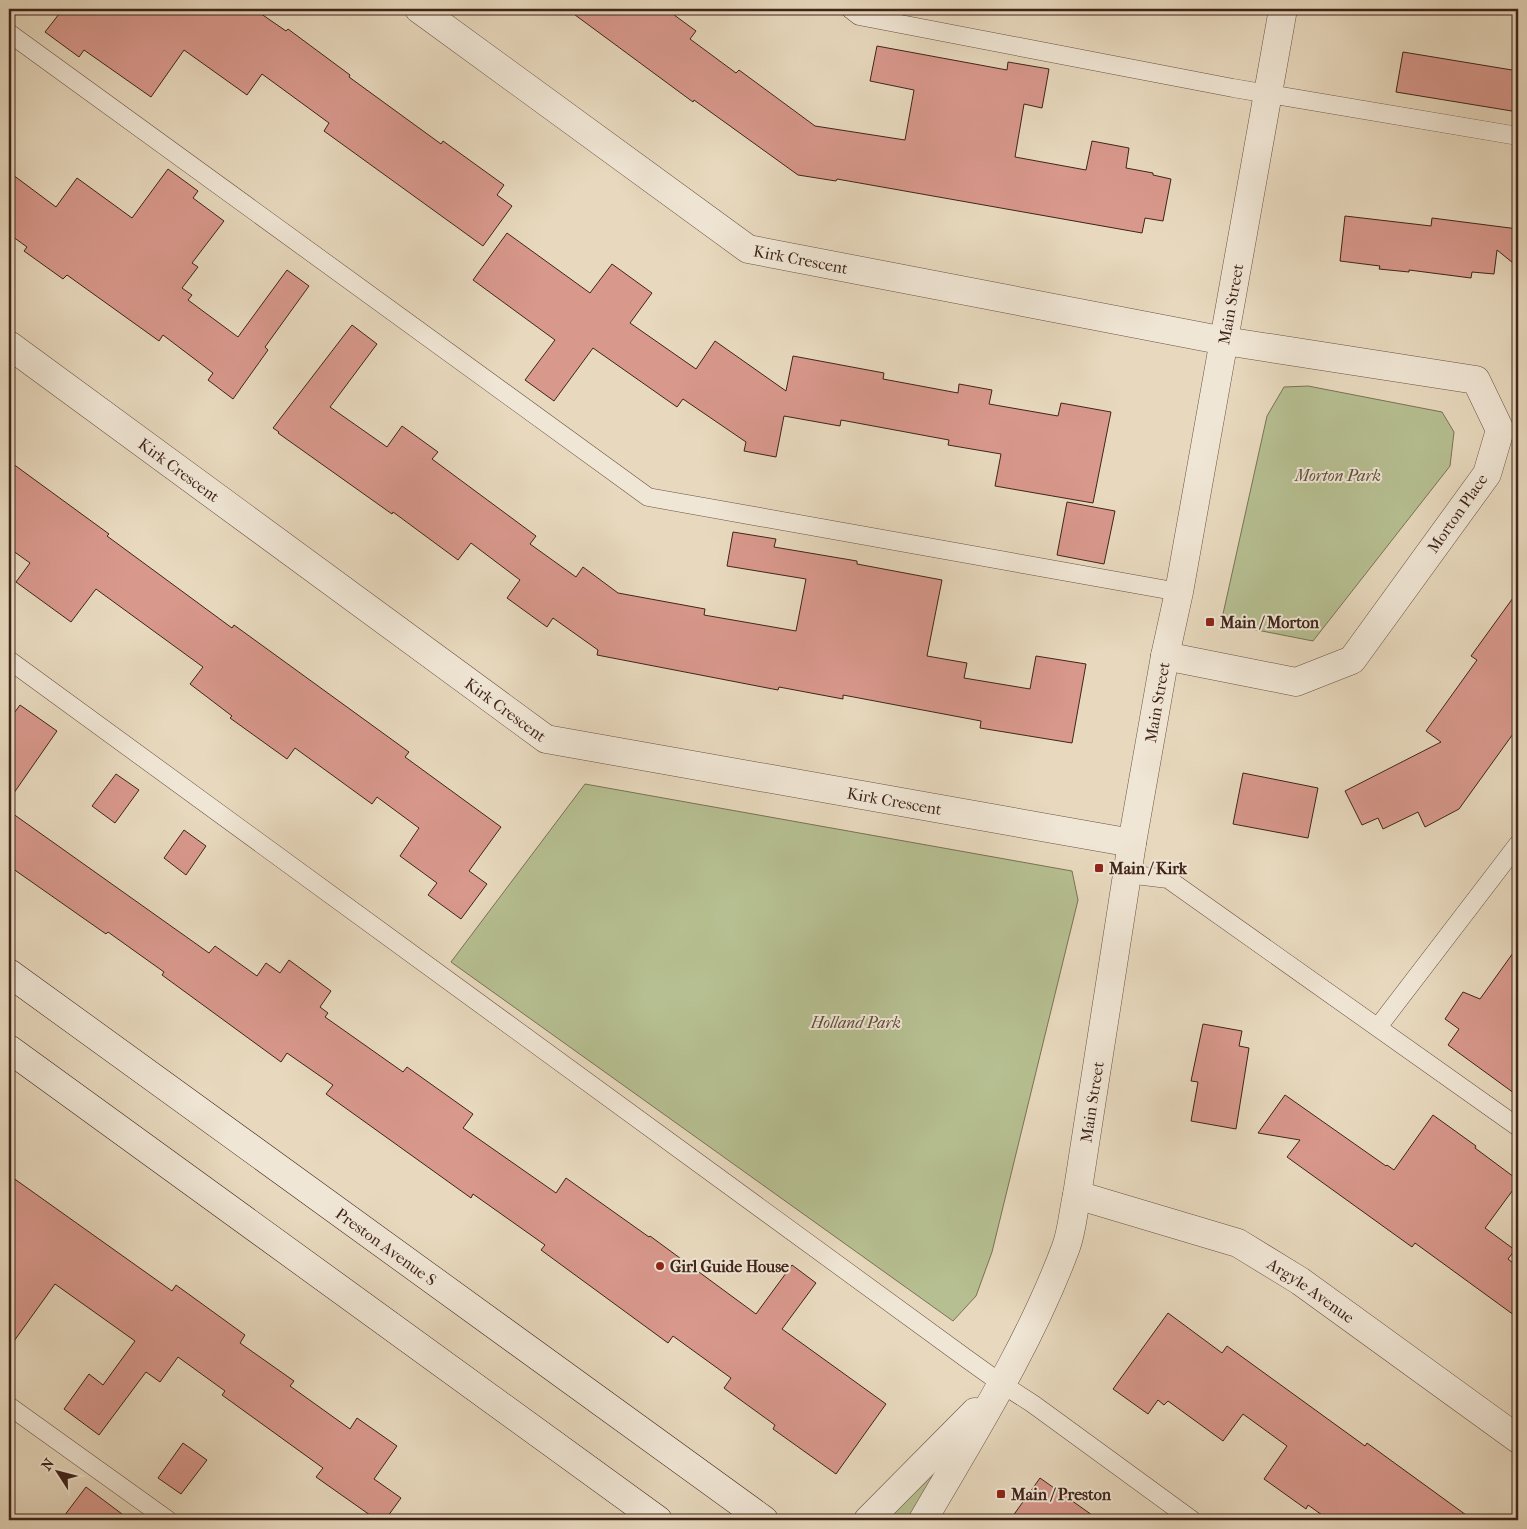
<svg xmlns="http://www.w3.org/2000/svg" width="1527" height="1529" viewBox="0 0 1527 1529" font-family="'IM FELL French Canon',serif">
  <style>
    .green { fill: #b6bf91; stroke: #7a7256 }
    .building { fill: #d8988c; stroke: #3f241a }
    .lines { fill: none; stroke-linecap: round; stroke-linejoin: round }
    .service-casing { stroke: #695143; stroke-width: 19 }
    .minor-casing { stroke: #695143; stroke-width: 29 }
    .tertiary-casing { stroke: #695143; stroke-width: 29 }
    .secondary-casing { stroke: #3f241a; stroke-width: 29 }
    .service { stroke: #f0e6d5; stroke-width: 18 }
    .minor { stroke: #f0e6d5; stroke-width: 28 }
    .tertiary { stroke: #f0e6d5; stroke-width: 28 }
    .secondary { stroke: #f0e6d5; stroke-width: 28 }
    .poi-dot { fill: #8f2418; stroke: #f0e6d5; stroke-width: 2 }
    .labels { text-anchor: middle; stroke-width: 4; stroke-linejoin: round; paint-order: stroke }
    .street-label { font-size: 16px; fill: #3f241a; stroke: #f0e6d5 }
    .park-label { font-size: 16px; font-style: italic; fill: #5d4b38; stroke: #f0e6d5 }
    .poi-label { font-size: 16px; font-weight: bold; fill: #3f241a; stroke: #f0e6d5; text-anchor: start }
  </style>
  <rect width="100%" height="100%" fill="#e8d9be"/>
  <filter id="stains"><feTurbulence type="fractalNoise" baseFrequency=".004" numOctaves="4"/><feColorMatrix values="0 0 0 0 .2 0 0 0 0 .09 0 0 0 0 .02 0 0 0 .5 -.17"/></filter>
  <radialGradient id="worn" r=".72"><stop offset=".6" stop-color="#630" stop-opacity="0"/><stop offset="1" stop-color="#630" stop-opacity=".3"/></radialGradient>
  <g class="green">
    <path d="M 1308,386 L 1442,412 L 1454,432 L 1450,466 L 1313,641 L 1221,623 L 1267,416 L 1284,387 Z"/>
    <path d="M 585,784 L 1072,871 L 1078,900 L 992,1252 L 976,1296 L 953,1321 L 451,962 Z"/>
    <path d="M 953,1439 L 913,1520 L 883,1520 Z"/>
  </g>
  <g class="building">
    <path d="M 63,9 L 254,9 L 286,31 L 288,29 L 350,75 L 349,77 L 441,144 L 443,141 L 504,185 L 497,195 L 512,206 L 483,246 L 324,131 L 329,123 L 262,74 L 247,95 L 184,50 L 151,97 L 84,50 L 79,57 L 45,32 Z"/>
    <path d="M 567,9 L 666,9 L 696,31 L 690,39 L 736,73 L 739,70 L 815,126 L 905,140 L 914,90 L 870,81 L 877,46 L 1007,70 L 1008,62 L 1049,69 L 1042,108 L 1024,104 L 1015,157 L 1086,170 L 1092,141 L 1129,148 L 1126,168 L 1153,173 L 1153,175 L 1171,179 L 1163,221 L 1145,218 L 1142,233 L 837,179 L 836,181 L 798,175 L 694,100 L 693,102 Z"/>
    <path d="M 1403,52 L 1518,71 L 1518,112 L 1396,92 Z"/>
    <path d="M 168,169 L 198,191 L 193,198 L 224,221 L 192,263 L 198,267 L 182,288 L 192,295 L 188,300 L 238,337 L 287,270 L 309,286 L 265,347 L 268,350 L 233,399 L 208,380 L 213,373 L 163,335 L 159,341 L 67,275 L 63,279 L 24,251 L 27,247 L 9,234 L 9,172 L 56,207 L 77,178 L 132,218 Z"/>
    <path d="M 1345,216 L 1431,226 L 1432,218 L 1518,229 L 1518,267 L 1497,250 L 1494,274 L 1472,272 L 1471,278 L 1409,270 L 1409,272 L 1379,269 L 1380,266 L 1340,261 Z"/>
    <path d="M 507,233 L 590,293 L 612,264 L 652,293 L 630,323 L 696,369 L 715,341 L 786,391 L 793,356 L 884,373 L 883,379 L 958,393 L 959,384 L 992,390 L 989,404 L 1058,416 L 1061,403 L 1111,412 L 1093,503 L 995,486 L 1001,454 L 948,445 L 949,440 L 841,420 L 840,426 L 784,416 L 776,457 L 744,451 L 746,442 L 683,399 L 677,407 L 593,348 L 554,401 L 525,380 L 555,340 L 473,280 Z"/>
    <path d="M 352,325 L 377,344 L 330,407 L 387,447 L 402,426 L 438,452 L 432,459 L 536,536 L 530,544 L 576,577 L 583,567 L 618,593 L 705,609 L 704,615 L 796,631 L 806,579 L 727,566 L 733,532 L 776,539 L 774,547 L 857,561 L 857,564 L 942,580 L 927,656 L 967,663 L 964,678 L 1030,689 L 1036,656 L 1086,664 L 1072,743 L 980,728 L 981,721 L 843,695 L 843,699 L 779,687 L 778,690 L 597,655 L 598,650 L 553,618 L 547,627 L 507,598 L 520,580 L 471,543 L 458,560 L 393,512 L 392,514 L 278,433 L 279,432 L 273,428 Z"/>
    <path d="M 9,461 L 109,534 L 107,536 L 232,628 L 234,625 L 409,752 L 405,757 L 501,827 L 469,871 L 487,884 L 461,919 L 428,895 L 437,883 L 400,856 L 419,828 L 377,797 L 372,804 L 295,748 L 287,759 L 230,718 L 232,716 L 190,684 L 203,667 L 96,589 L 71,622 L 16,582 L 30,563 L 9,548 Z"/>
    <path d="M 1067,502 L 1115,511 L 1104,564 L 1057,555 Z"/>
    <path d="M 1518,591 L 1518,727 L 1459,809 L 1425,827 L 1418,812 L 1383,829 L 1378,818 L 1362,825 L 1345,791 L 1441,742 L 1426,731 L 1477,660 L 1471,656 Z"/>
    <path d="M 20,705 L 57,731 L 9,800 L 9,720 Z"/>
    <path d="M 1243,773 L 1318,788 L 1308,838 L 1233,824 Z"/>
    <path d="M 116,774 L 139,790 L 115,823 L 92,806 Z"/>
    <path d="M 9,811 L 209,953 L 215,946 L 257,976 L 266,963 L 280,973 L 289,960 L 331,991 L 320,1007 L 328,1013 L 325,1017 L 403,1072 L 407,1067 L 473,1114 L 463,1128 L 556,1193 L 566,1178 L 649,1237 L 650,1236 L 756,1314 L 792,1265 L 816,1283 L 782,1329 L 886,1404 L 836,1474 L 773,1429 L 775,1425 L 724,1388 L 731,1378 L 673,1336 L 668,1343 L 541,1250 L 545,1245 L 473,1194 L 471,1198 L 326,1094 L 333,1085 L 287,1053 L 281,1062 L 162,975 L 164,972 L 108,932 L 106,934 L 9,866 Z"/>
    <path d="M 184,830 L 206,846 L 186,875 L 164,858 Z"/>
    <path d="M 1518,946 L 1518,1096 L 1448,1045 L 1459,1029 L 1445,1019 L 1463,992 L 1480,999 Z"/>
    <path d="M 1203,1024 L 1242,1031 L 1239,1046 L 1249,1048 L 1236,1129 L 1191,1121 L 1198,1082 L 1191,1081 Z"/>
    <path d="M 1285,1095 L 1386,1166 L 1387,1165 L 1394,1170 L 1433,1115 L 1476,1146 L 1475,1148 L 1518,1180 L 1518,1183 L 1485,1228 L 1515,1250 L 1508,1259 L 1518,1267 L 1518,1318 L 1415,1243 L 1412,1247 L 1287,1157 L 1300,1140 L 1258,1133 Z"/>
    <path d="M 9,1175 L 172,1291 L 176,1285 L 245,1335 L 240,1343 L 294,1381 L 290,1386 L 350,1429 L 357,1418 L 397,1446 L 374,1479 L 401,1498 L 385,1520 L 377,1520 L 316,1477 L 323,1468 L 222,1395 L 225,1391 L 178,1357 L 160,1382 L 146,1372 L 99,1435 L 64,1409 L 89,1374 L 103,1385 L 135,1341 L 55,1284 L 9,1348 Z"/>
    <path d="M 1168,1313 L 1222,1353 L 1227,1346 L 1365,1446 L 1367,1443 L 1473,1520 L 1329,1520 L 1308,1505 L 1306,1509 L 1264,1479 L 1287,1446 L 1243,1414 L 1223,1441 L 1168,1401 L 1164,1405 L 1158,1400 L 1148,1414 L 1113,1389 Z"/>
    <path d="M 183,1443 L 207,1460 L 181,1494 L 158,1478 Z"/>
    <path d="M 1040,1478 L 1099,1520 L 1010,1520 Z"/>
    <path d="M 86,1487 L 130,1520 L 61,1520 Z"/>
  </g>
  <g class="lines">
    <defs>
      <g id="service">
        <path d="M 850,9 L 859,16 L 1233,88 L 1518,136"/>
        <path d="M 9,33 L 648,497 L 1179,592"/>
        <path d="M 9,660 L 967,1359 L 1002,1384 L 1033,1404 L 1192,1520"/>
        <path d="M 1127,874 L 1168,879 L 1518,1127"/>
        <path d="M 1378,1027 L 1518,844"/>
        <path d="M 9,1406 L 168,1520"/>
      </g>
      <g id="minor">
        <path id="s1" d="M 419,9 L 748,249 L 1225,341 L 1476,380 L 1500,430 L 1487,474 L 1352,660 L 1296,682 L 1165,656"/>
        <path id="s2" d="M 9,345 L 546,739 L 1132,843"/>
        <path id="s3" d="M 1077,1195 L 1238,1243 L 1300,1281 L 1518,1439"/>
      </g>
      <g id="tertiary">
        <path d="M 868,1520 L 975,1412"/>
        <path id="s4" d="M 923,1520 C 974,1432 1030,1344 1066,1247 C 1072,1231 1073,1212 1077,1195 L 1132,843 L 1165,656 L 1179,592 L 1283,9"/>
      </g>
      <g id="secondary">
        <path id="s5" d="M 9,973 L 764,1520"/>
        <path d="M 9,1049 L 658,1520"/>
      </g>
    </defs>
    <use href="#service" class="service-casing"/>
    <use href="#minor" class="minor-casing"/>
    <use href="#tertiary" class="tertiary-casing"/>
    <use href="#secondary" class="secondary-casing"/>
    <use href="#service" class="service"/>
    <use href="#minor" class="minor"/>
    <use href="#tertiary" class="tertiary"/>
    <use href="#secondary" class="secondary"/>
  </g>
  <g class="poi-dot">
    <rect x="1205" y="617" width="10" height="10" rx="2.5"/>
    <rect x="1094" y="863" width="10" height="10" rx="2.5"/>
    <circle cx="660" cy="1266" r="5"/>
    <rect x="996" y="1489" width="10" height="10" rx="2.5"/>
  </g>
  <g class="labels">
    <g class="street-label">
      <text dy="6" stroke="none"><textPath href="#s1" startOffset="461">Kirk Crescent</textPath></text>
      <text dy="6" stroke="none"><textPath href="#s4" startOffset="1266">Main Street</textPath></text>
      <text dy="6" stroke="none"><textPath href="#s2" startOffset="211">Kirk Crescent</textPath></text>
      <text transform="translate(1457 513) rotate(-55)" y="6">Morton Place</text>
      <text dy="6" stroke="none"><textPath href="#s4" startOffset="861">Main Street</textPath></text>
      <text dy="6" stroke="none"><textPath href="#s2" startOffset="616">Kirk Crescent</textPath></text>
      <text dy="6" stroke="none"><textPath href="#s2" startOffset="1020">Kirk Crescent</textPath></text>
      <text dy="6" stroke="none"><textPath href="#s4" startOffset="456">Main Street</textPath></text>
      <text dy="6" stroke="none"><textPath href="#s5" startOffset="466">Preston Avenue S</textPath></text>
      <text dy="6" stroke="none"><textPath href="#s3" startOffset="255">Argyle Avenue</textPath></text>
    </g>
    <g class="park-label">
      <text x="1338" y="481">Morton Park</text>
      <text x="856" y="1028">Holland Park</text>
    </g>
    <g class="poi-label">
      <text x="1220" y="628">Main / Morton</text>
      <text x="1109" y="874">Main / Kirk</text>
      <text x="670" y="1272">Girl Guide House</text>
      <text x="1011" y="1500">Main / Preston</text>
    </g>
  </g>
  <rect width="1527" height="1529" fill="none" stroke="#e8d9be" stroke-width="30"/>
  <rect x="10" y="10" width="1507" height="1509" fill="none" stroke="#3f241a" stroke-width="2.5"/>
  <rect x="15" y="15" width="1497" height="1499" fill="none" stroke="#3f241a"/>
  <g transform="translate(58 1472) rotate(306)" stroke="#f0e6d5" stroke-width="4" paint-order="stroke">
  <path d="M0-4L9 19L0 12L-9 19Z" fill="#3f241a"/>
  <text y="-8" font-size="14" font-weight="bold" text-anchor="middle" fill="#3f241a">N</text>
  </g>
  <rect width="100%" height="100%" filter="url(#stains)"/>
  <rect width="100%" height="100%" fill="url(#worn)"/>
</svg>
